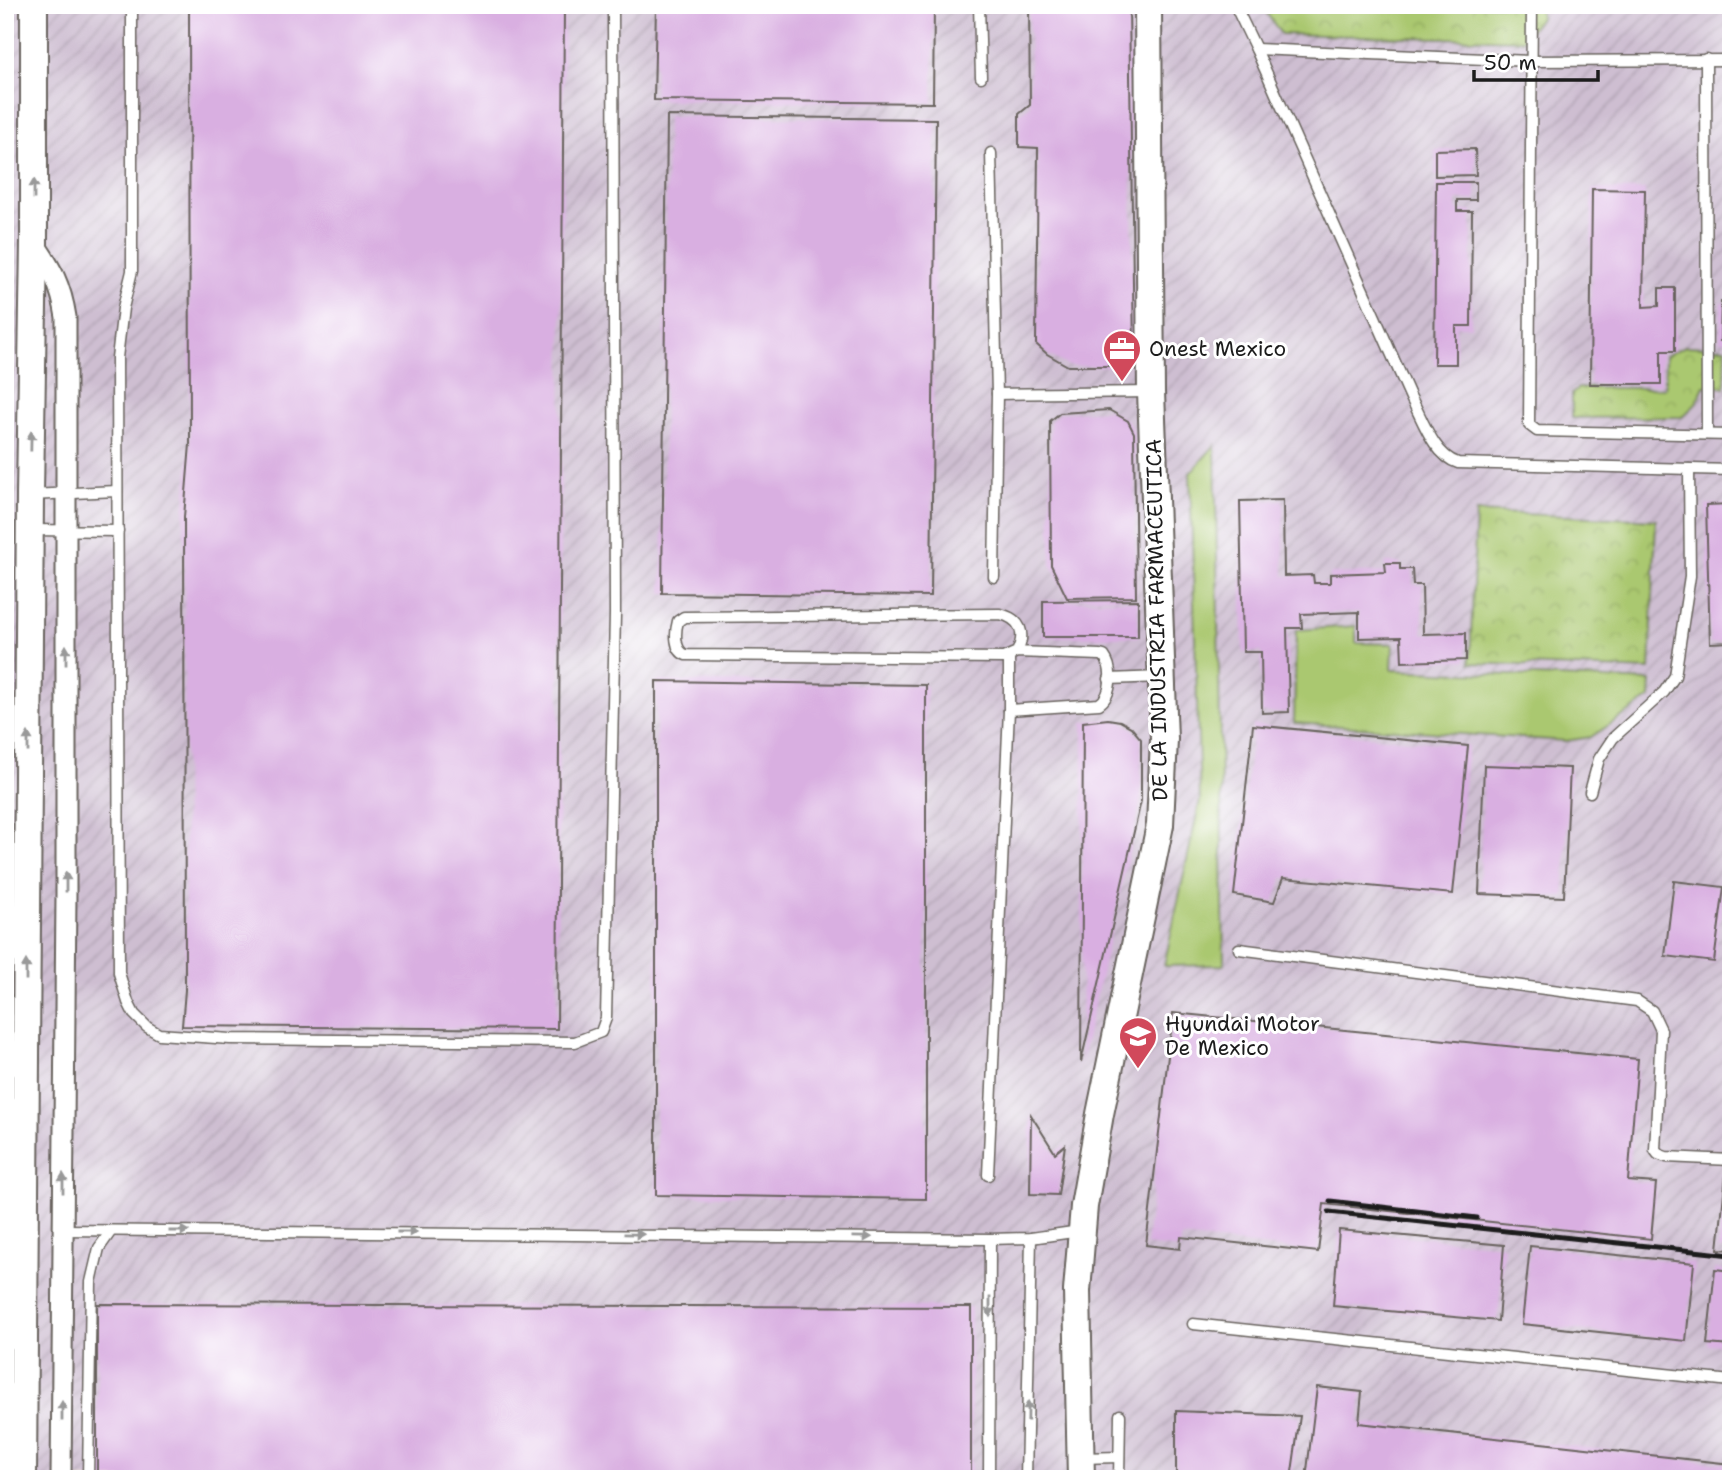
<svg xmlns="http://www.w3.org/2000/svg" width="1736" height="1484" viewBox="0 0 1736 1484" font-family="'Shantell Sans',sans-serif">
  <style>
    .industrial { fill: url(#industrial-furrows) }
    .park { fill: url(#park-crowns); stroke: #637246; stroke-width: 2 }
    .garden { fill: #aac86f; stroke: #637246; stroke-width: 2 }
    .building { fill: #d9afe1 }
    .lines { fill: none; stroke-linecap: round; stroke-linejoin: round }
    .service-casing { stroke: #69645e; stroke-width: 13 }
    .minor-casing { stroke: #69645e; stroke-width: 23 }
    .secondary-casing { stroke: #69645e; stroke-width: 30 }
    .service { stroke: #fff; stroke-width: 10 }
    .minor { stroke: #fff; stroke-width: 19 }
    .secondary { stroke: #fff; stroke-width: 26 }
    .rail { stroke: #1c1c1c; stroke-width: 5 }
    .oneway { fill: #999 }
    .labels { text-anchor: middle; stroke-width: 6; stroke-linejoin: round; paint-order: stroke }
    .poi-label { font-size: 21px; fill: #1c1c1c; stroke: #fff; text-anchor: start }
    .street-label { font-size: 21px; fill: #1c1c1c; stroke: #fff }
  </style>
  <defs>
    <pattern id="industrial-furrows" width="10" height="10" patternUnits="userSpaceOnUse" patternTransform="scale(1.75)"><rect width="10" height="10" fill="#cebed1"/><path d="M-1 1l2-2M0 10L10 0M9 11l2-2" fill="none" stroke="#b0a3b3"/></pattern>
    <pattern id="park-crowns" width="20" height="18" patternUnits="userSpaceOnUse" patternTransform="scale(1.75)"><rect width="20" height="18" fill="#aac86f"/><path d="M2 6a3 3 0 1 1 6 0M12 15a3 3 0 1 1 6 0" fill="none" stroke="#92ab60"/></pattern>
  </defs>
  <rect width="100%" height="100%" fill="#fff"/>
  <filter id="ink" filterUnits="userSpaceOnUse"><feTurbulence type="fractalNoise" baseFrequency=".0143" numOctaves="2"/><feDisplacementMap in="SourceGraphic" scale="14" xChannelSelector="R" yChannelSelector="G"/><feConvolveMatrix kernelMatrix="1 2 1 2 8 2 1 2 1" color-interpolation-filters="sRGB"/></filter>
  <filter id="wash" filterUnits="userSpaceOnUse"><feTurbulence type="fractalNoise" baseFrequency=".00686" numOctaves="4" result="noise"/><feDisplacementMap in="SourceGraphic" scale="28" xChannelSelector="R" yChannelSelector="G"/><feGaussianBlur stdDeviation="1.57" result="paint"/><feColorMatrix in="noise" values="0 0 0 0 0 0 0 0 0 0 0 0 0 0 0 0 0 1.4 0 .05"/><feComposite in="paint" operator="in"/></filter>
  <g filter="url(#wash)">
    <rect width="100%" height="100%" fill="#f8ebd9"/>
    <rect class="industrial" x="5" y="5" width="1726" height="1474"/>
    <g class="park">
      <path d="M 1261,5 L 1540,5 L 1540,18 L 1522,40 L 1281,34 Z"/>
      <path d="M 1685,346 L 1726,348 L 1725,387 L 1704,386 L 1696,404 L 1682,417 L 1572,418 L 1572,394 L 1578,388 L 1665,388 L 1665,356 Z"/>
      <path d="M 1476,512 L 1656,520 L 1650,670 L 1470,663 Z"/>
    </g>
    <g class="garden">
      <path d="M 1215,445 L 1224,965 L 1164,966 L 1200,800 L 1190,473 Z"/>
      <path d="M 1356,626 L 1356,643 L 1393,644 L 1392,670 L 1651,681 L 1650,698 L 1591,737 L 1566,741 L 1294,723 L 1296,630 Z"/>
    </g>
    <g id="blocks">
      <g class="building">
        <path d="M 189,5 L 564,5 L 557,1029 L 182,1026 L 185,990 L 184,517 L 190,444 Z"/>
        <path d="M 656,5 L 934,5 L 933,103 L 654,100 Z"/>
        <path d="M 1029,5 L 1129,5 L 1134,353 L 1115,366 L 1068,366 L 1047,354 L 1036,344 L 1038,148 L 1019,147 L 1019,114 L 1030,105 Z"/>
        <path d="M 667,116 L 936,119 L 931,596 L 662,593 Z"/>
        <path d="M 1475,149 L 1476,175 L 1435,176 L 1435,150 Z"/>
        <path d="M 1436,182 L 1476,182 L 1476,200 L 1457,200 L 1457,211 L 1472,211 L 1471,326 L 1456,326 L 1456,364 L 1434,364 Z"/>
        <path d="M 1592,189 L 1645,190 L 1643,307 L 1659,306 L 1659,288 L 1675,288 L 1675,351 L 1661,351 L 1661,384 L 1590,384 Z"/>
        <path d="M 1721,302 L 1731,302 L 1731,341 L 1720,341 Z"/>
        <path d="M 1109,410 L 1128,421 L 1134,433 L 1136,597 L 1067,598 L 1051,565 L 1050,421 L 1060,413 Z"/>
        <path d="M 1283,500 L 1284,576 L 1313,575 L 1314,583 L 1330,583 L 1330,574 L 1386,572 L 1385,563 L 1400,563 L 1400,569 L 1412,569 L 1413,585 L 1422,585 L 1423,634 L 1466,633 L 1466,660 L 1402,662 L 1401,637 L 1359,638 L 1359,612 L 1301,614 L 1302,628 L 1287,628 L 1289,712 L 1262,713 L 1261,652 L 1243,652 L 1240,501 Z"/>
        <path d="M 1731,504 L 1731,642 L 1710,643 L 1706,505 Z"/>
        <path d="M 1138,600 L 1138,637 L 1043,637 L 1043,601 Z"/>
        <path d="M 656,681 L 926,685 L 926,1199 L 656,1195 Z"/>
        <path d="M 1108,719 L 1120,721 L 1131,727 L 1141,739 L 1141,801 L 1081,1062 L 1083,722 Z"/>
        <path d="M 1253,725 L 1468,746 L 1453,894 L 1283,878 L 1274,902 L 1234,895 Z"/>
        <path d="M 1484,765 L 1570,768 L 1564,897 L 1479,894 Z"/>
        <path d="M 1674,881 L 1724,887 L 1714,962 L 1665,956 Z"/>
        <path d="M 1173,1013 L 1638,1059 L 1628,1181 L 1656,1183 L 1651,1239 L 1324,1204 L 1318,1252 L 1181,1237 L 1180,1249 L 1146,1245 Z"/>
        <path d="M 1031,1115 L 1055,1153 L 1065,1145 L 1058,1195 L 1030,1194 Z"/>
        <path d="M 1726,1175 L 1731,1176 L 1731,1250 L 1718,1249 Z"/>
        <path d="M 1339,1230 L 1504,1245 L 1498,1321 L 1333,1306 Z"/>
        <path d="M 1530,1246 L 1694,1263 L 1686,1341 L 1522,1324 Z"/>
        <path d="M 1715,1269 L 1731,1271 L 1731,1346 L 1707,1344 Z"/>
        <path d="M 97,1304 L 971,1307 L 971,1479 L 97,1479 Z"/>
        <path d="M 1317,1387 L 1362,1392 L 1359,1423 L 1731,1464 L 1731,1479 L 1306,1479 Z"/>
        <path d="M 1176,1411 L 1300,1416 L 1291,1479 L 1176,1479 Z"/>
      </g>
    </g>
  </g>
  <g filter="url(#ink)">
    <use href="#blocks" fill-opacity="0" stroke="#69645e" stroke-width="2"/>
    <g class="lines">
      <defs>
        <g id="service">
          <path d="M 132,5 L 132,271 L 123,308 L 117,358 L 119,973 L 128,1002 L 134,1014 L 147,1027 L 159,1034 L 230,1039 L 575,1042 L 601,1032 L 606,1018 L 615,614 L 613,5"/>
          <path d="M 979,5 L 981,77"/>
          <path d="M 1235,5 L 1256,49 L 1411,398 C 1422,418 1434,456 1458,463 L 1731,470"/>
          <path d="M 1532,5 L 1529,425 L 1537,431 L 1731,435"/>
          <path d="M 1256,49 L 1530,61 L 1731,60"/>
          <path d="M 1706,59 L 1707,434"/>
          <path d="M 991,153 L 997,394 L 994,577"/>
          <path d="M 997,394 L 1151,392"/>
          <path d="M 30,495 L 117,491"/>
          <path d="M 30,530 L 118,531"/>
          <path d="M 1009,657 L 1009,710 L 1099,704 C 1113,695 1113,668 1104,656 L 1100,655 L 1017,652 L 1003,658 L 686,655 C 674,651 675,632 678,621 L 684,617 L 1000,614 C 1021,619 1026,633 1017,652"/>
          <path d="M 1109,679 L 1161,677"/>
          <path d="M 1590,792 L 1599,759 L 1613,738 L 1664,692 L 1675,676 L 1690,576 L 1689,469"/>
          <path d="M 1239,949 L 1637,1001 L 1652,1011 L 1661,1030 L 1655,1150 L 1658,1154 L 1666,1157 L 1731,1160"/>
          <path d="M 988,1175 L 1009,710"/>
          <path d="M 63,1230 L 990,1239 L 1031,1238 L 1080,1231"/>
          <path d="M 1193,1324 L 1731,1381"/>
          <path d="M 1081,1458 L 1119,1457"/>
          <path d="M 88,1479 L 91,1282 L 99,1248 L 111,1231"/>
          <path d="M 989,1479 L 990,1239"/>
          <path d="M 1026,1479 L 1031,1238"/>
          <path d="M 1119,1479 L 1120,1415"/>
        </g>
        <path id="minor" d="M 34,243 C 52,269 61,285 66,317 L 66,894 L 61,1479"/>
        <g id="secondary">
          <path d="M 23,1479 L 30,495 L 34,243 L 34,5"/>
          <path d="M 1081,1479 L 1077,1291 L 1084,1206 L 1100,1114 L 1160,825 L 1164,739 L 1151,392 L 1148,5"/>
        </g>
      </defs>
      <use href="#service" class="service-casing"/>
      <use href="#minor" class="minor-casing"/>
      <use href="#secondary" class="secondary-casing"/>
      <use href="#service" class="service"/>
      <use href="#minor" class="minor"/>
      <use href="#secondary" class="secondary"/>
      <g class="rail">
        <path d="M 1330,1201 L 1477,1218"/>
        <path d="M 1329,1212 L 1731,1255"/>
      </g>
    </g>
    <defs><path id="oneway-solid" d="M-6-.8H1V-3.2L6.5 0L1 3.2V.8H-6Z" transform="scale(1.75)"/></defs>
    <g class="oneway">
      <use href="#oneway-solid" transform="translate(34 189) rotate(-90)"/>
      <use href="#oneway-solid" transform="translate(31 441) rotate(-89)"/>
      <use href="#oneway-solid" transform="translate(66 655) rotate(-90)"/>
      <use href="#oneway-solid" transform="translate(28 742) rotate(-90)"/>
      <use href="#oneway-solid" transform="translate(66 882) rotate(-90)"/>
      <use href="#oneway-solid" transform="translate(26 970) rotate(-90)"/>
      <use href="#oneway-solid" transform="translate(63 1183) rotate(-90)"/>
      <use href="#oneway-solid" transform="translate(179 1231)"/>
      <use href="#oneway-solid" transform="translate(407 1232)"/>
      <use href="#oneway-solid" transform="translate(634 1234) rotate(1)"/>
      <use href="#oneway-solid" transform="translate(862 1237) rotate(1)"/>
      <use href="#oneway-solid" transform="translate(990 1307) rotate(90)"/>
      <use href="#oneway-solid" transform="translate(62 1411) rotate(-90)"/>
      <use href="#oneway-solid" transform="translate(1028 1411) rotate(-89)"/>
    </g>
  </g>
  <defs>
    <symbol id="office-pin" viewBox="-11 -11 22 30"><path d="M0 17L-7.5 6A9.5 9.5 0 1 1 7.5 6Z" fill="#d1495b" stroke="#fff"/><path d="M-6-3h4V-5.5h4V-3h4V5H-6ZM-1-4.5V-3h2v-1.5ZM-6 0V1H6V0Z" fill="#fff"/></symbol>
    <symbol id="university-pin" viewBox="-11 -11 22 30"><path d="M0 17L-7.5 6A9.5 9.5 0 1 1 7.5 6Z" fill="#d1495b" stroke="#fff"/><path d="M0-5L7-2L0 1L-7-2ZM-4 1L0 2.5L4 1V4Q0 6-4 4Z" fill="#fff"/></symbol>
  </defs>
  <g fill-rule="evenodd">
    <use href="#office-pin" x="1100" y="327" width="44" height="60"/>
    <use href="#university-pin" x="1116" y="1014" width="44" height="60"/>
  </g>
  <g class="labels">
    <g class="poi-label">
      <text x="1149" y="356">Onest Mexico</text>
      <text x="1165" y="1031">Hyundai Motor<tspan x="1165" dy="24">De Mexico</tspan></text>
    </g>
    <g class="street-label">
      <text transform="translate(1157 620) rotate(-91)" y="7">DE LA INDUSTRIA FARMACEUTICA</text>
    </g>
  </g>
  <rect width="1736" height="1484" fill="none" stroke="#fff" stroke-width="28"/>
  <path d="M1474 70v10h124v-10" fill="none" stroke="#1c1c1c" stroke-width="3.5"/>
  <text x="1484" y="70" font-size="21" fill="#1c1c1c" stroke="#ffffff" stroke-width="5" paint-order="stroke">50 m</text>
</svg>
